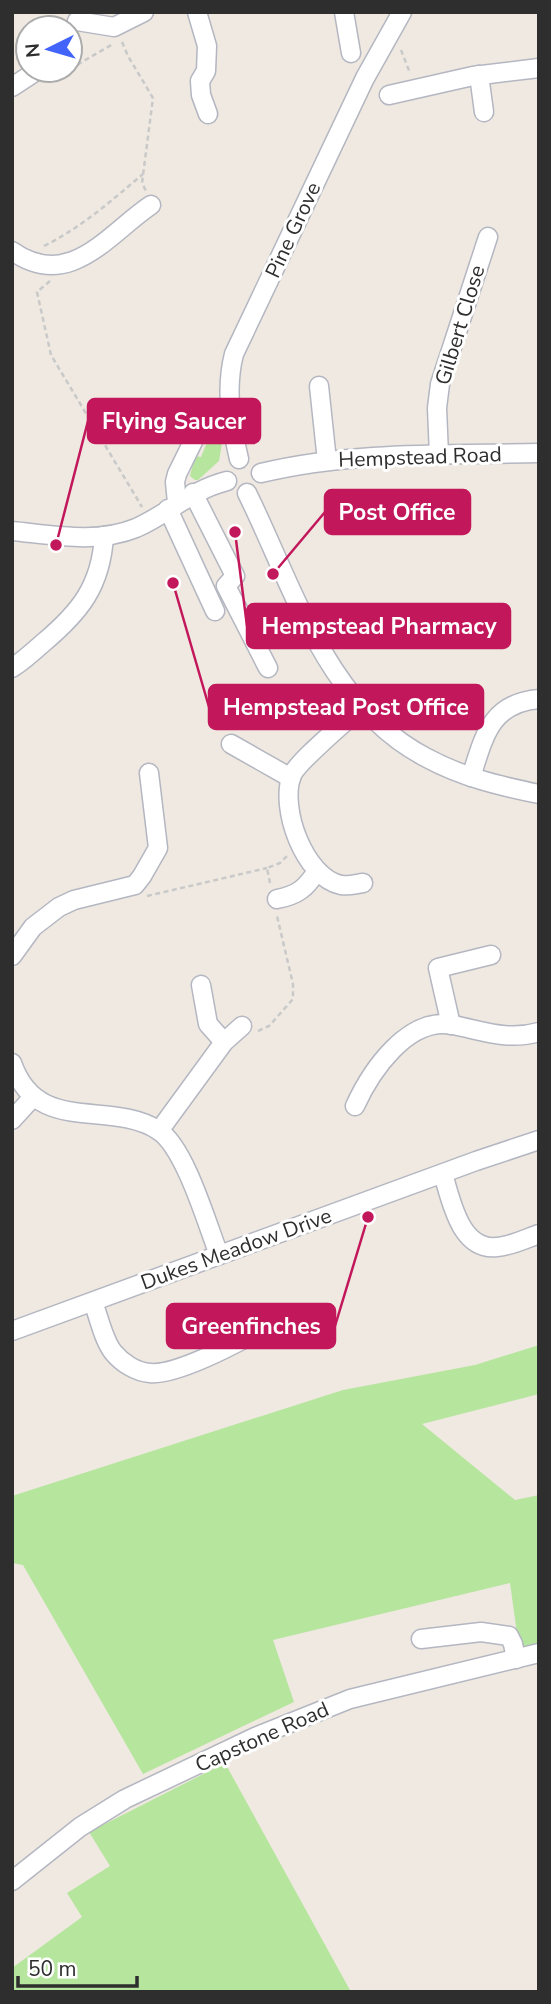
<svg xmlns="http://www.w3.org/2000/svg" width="551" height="2004" viewBox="0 0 551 2004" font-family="'Nunito Sans',sans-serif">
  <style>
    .green { fill: #b6e59e }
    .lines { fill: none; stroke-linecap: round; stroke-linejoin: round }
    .minor-casing { stroke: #b4b7c1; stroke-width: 21 }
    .path { stroke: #c9c9c9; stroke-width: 2.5; stroke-dasharray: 5 3.5; stroke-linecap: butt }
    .minor { stroke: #fff; stroke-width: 18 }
    .labels { text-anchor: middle; stroke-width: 6; stroke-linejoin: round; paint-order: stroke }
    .street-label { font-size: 21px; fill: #2e2e2e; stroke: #fff }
    .leader { fill: none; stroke: #c2185b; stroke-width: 2.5 }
    .callout-dot { fill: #c2185b; stroke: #fff; stroke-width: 2.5 }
    .callout { fill: #c2185b; stroke: #c2185b; stroke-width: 2.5 }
    .callout-label { font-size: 23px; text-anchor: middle; font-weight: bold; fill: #fff }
  </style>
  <rect width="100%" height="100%" fill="#efe9e1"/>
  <g class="green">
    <path d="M 224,401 L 225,425 L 219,461 L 198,480 L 195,480 L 190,476 L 195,456 L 201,457 Z"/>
    <path d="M 539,1345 L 539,1394 L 422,1424 L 515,1500 L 539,1495 L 539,1643 L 519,1648 L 510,1583 L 273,1640 L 294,1702 L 143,1774 L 23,1565 L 12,1563 L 12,1496 L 343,1390 L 475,1365 Z"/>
    <path d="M 225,1763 L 351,1992 L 12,1992 L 12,1968 L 82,1917 L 67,1893 L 110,1866 L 89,1832 Z"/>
  </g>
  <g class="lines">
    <defs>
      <g id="minor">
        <path d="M 197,12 L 207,46 L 206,71 L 200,81 L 201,95 L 208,114"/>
        <path d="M 344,12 L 351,53"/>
        <path d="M 77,21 L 114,27 L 144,12"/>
        <path d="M 479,75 L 484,112"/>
        <path d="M 12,87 L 38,70"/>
        <path d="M 389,95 L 473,76 L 539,68"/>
        <path d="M 12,251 C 70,292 109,233 151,205"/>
        <path d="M 319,386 L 327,461"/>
        <path d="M 439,455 L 437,408 L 440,384 L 488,237"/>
        <path d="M 239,459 C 231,425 225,389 234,354 L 365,78 L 402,12"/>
        <path d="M 261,473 C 352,451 446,455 539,453"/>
        <path d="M 193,493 L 235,576 L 226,586 L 268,668"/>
        <path d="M 247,493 C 293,586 327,707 427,758 C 462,777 500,786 539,794"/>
        <path d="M 177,503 L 175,482 L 177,474 L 209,409"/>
        <path d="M 168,509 L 215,611"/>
        <path d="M 12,531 C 53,535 97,544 136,528 C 168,514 191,490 227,481"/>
        <path d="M 12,668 C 23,661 33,652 43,643 C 80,612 101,586 104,536"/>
        <path d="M 361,707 C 347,721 298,761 292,775 C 279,807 304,877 341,885 C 348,886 356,884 363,883"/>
        <path d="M 231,744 L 291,778"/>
        <path d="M 471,777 C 484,737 490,703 539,699"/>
        <path d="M 277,899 C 298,895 306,888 317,871"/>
        <path d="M 12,956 L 33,927 L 59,907 L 74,900 L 135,885 L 142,876 L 158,848 L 149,773"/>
        <path d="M 201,985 L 208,1024 L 224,1042"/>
        <path d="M 451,1025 L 438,968 L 491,955"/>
        <path d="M 12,1063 C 37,1136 108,1099 158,1130 C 185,1147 207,1224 219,1255"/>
        <path d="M 355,1106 C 371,1071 408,1016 453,1025 C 484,1031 508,1041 539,1032"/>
        <path d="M 12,1120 L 33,1097"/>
        <path d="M 159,1131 L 224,1042 L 242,1026"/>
        <path d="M 443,1174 C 451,1200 460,1251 497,1247 C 511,1246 525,1239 539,1234"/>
        <path d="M 93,1302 C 99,1317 103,1339 113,1352 C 122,1363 136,1372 150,1373 C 180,1376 251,1335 280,1320"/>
        <path d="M 12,1331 L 476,1161 L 539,1140"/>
        <path d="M 421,1639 L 481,1632 L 509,1636 L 513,1644 L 516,1659"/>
        <path d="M 12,1881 L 80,1827 L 125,1799 L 255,1737 L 350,1699 L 539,1653"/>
      </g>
    </defs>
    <use href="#minor" class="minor-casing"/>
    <g class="path">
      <path d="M 122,42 L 128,56 L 153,98 L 142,183 L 146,191"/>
      <path d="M 401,50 L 410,73"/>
      <path d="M 70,69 L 113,44"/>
      <path d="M 52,75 L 67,70"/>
      <path d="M 44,246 C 82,227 111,201 143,174"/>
      <path d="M 50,281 L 37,292 L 51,355 L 142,507"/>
      <path d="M 270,883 L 267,868 L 280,863 L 287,856"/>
      <path d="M 147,896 L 267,868"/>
      <path d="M 258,1031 L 269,1026 L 293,999 L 293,984 L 277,916"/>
    </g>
    <use href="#minor" class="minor"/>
  </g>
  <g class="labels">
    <g class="street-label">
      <text transform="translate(293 230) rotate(-65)" y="7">Pine Grove</text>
      <text transform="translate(460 325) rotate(-73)" y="7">Gilbert Close</text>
      <text transform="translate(420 457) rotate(-2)" y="7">Hempstead Road</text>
      <text transform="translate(236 1249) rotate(-20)" y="7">Dukes Meadow Drive</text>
      <text transform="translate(262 1737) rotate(-24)" y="7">Capstone Road</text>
    </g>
  </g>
  <path class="leader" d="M56 545L88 421M273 574L325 512M235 532L247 626M173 583L209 707M368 1217L335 1326"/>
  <g class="callout-dot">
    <circle cx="56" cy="545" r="7"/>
    <circle cx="273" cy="574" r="7"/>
    <circle cx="235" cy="532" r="7"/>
    <circle cx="173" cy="583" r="7"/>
    <circle cx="368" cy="1217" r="7"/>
  </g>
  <g class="callout">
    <rect x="88" y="399" width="172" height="44" rx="7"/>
    <rect x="325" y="490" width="145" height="44" rx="7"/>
    <rect x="247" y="604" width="263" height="44" rx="7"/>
    <rect x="209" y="685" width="274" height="44" rx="7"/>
    <rect x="167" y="1304" width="168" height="44" rx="7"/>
  </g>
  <g class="callout-label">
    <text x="174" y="429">Flying Saucer</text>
    <text x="397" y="520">Post Office</text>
    <text x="379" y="634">Hempstead Pharmacy</text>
    <text x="346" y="715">Hempstead Post Office</text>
    <text x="251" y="1334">Greenfinches</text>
  </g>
  <rect width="551" height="2004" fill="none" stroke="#2e2e2e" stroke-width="28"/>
  <g transform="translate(49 49) rotate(265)"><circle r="33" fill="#ffffff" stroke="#ababab" stroke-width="2"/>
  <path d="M0-5L12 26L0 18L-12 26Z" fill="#4264fb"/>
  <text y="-10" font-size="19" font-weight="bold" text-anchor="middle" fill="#2e2e2e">N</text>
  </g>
  <path d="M18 1976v10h119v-10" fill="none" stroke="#2e2e2e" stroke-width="3.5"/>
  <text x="28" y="1976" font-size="21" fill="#2e2e2e" stroke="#ffffff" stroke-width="5" paint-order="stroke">50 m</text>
</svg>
